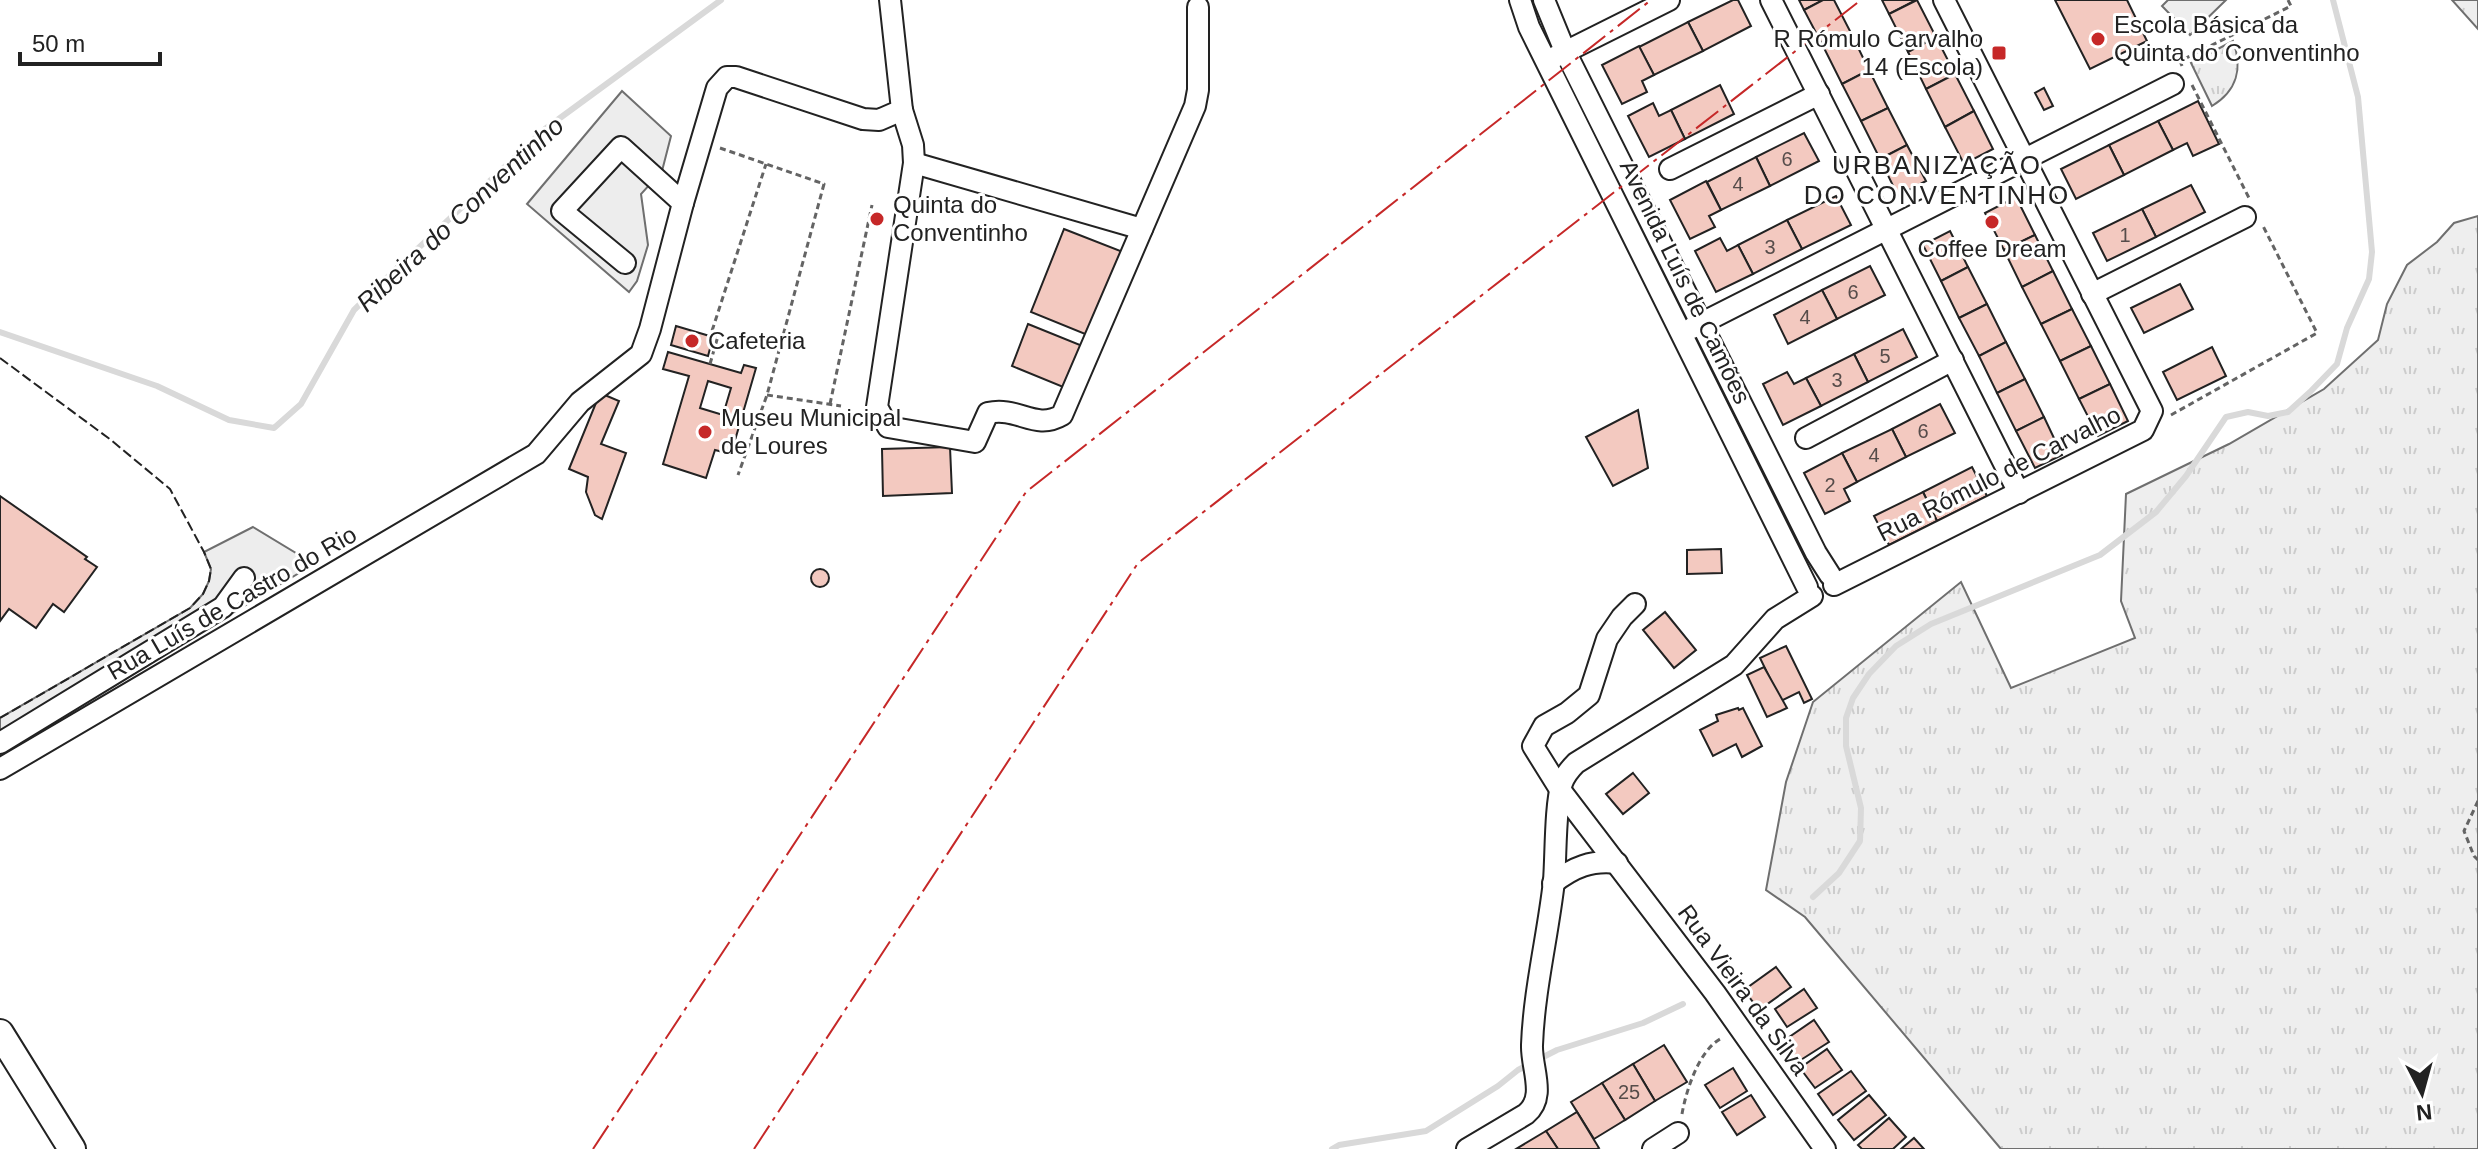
<svg xmlns="http://www.w3.org/2000/svg" width="2478" height="1149" viewBox="0 0 2478 1149" font-family="Arial,sans-serif">
  <style>
    .grass { fill: url(#grass-tufts); stroke: #6f6f6f; stroke-width: 2 }
    .pitch { fill: #eee; stroke: #6f6f6f; stroke-width: 2 }
    .parking { fill: #ededed; stroke: #6f6f6f; stroke-width: 2 }
    .lines { fill: none; stroke-linecap: round; stroke-linejoin: round }
    .stream { stroke: #d9d9d9; stroke-width: 6 }
    .building { fill: #f3c9c0; stroke: #222; stroke-width: 2; fill-rule: evenodd }
    .minor-casing { stroke: #222; stroke-width: 24 }
    .major-casing { stroke: #222; stroke-width: 30 }
    .path { stroke: #646464; stroke-width: 3; stroke-dasharray: 6 4; stroke-linecap: butt }
    .minor { stroke: #fff; stroke-width: 20 }
    .major { stroke: #fff; stroke-width: 26 }
    .fence { stroke: #222; stroke-width: 2; stroke-dasharray: 10 4; stroke-linecap: butt }
    .power { stroke: #c62828; stroke-width: 2; stroke-dasharray: 28 6 4 6; stroke-linecap: butt }
    .poi-dot { fill: #c62828; stroke: #fff; stroke-width: 3 }
    .labels { text-anchor: middle; stroke-width: 6; stroke-linejoin: round; paint-order: stroke }
    .number-label { font-size: 20px; fill: #564c4a }
    .poi-label { font-size: 24px; fill: #222; stroke: #fff; text-anchor: start }
    .street-label { font-size: 24px; fill: #222; stroke: #fff }
    .neighbourhood-label { font-size: 26px; letter-spacing: 2px; fill: #222; stroke: #fff }
    .water-label { font-size: 26px; font-style: italic; fill: #222; stroke: #fff }
  </style>
  <defs>
    <pattern id="grass-tufts" width="24" height="20" patternUnits="userSpaceOnUse" patternTransform="scale(2)"><rect width="24" height="20" fill="#eee"/><path d="M3 7l-1-3M5 7V3M7 7l1-3M15 17l-1-3M17 17v-4M19 17l1-3" fill="none" stroke="#ccc"/></pattern>
  </defs>
  <rect width="100%" height="100%" fill="#fff"/>
  <g class="grass">
    <path d="M 2452,0 L 2478,0 L 2478,29 Z"/>
    <path d="M 2233,41 C 2243,68 2237,91 2212,106 L 2191,63 Z"/>
    <path d="M 2478,216 L 2478,1149 L 2001,1149 L 1805,917 L 1766,890 L 1786,782 L 1813,702 L 1961,582 L 2011,688 L 2135,638 L 2121,601 L 2126,494 L 2229,444 L 2324,389 L 2378,340 L 2387,304 L 2407,265 L 2437,242 L 2454,223 Z"/>
  </g>
  <path class="pitch" d="M 2168,0 L 2226,0 L 2190,35 L 2162,6 Z"/>
  <g class="parking">
    <path d="M 622,91 L 671,136 L 662,171 L 641,194 L 648,245 L 637,281 L 629,292 L 527,204 Z"/>
    <path d="M 253,527 L 314,564 L 0,753 L 0,718 L 190,608 L 203,594 L 209,581 L 211,569 L 204,552 Z"/>
  </g>
  <g class="lines">
    <g class="stream">
      <path d="M 0,332 L 157,386 L 229,420 L 274,428 L 301,404 L 354,310 L 394,271 L 545,129 L 721,0"/>
      <path d="M 1813,897 L 1839,873 L 1860,841 L 1861,808 L 1846,746 L 1846,718 L 1853,698 L 1869,674 L 1896,646 L 1931,624 L 2100,555 L 2156,512 L 2186,476 L 2226,417 L 2248,412 L 2268,416 L 2288,412 L 2310,392 L 2337,364 L 2347,328 L 2369,279 L 2372,252 L 2358,97 L 2333,0"/>
      <path d="M 1332,1149 L 1339,1145 L 1426,1131 L 1498,1086 L 1518,1070 L 1557,1050 L 1643,1023 L 1683,1004"/>
    </g>
  </g>
  <g class="building">
    <path d="M 1733,0 L 1738,0 L 1751,26 L 1703,51 L 1688,22 Z"/>
    <path d="M 1799,0 L 1823,0 L 1804,10 Z"/>
    <path d="M 1823,0 L 1834,0 L 1851,33 L 1823,46 L 1804,10 Z"/>
    <path d="M 1882,0 L 1916,0 L 1889,14 Z"/>
    <path d="M 1917,0 L 1936,37 L 1908,52 L 1889,14 Z"/>
    <path d="M 2055,0 L 2127,0 L 2147,41 L 2090,69 Z"/>
    <path d="M 1688,22 L 1703,51 L 1654,75 L 1639,47 Z"/>
    <path d="M 1851,33 L 1869,70 L 1842,84 L 1823,46 Z"/>
    <path d="M 1936,37 L 1955,74 L 1926,89 L 1908,52 Z"/>
    <path d="M 1639,46 L 1654,75 L 1642,81 L 1647,92 L 1622,104 L 1602,65 Z"/>
    <path d="M 1869,70 L 1888,108 L 1861,121 L 1842,84 Z"/>
    <path d="M 1955,74 L 1974,111 L 1945,127 L 1926,89 Z"/>
    <path d="M 1720,85 L 1734,114 L 1685,139 L 1671,110 Z"/>
    <path d="M 2044,88 L 2053,106 L 2044,110 L 2035,93 Z"/>
    <path d="M 2198,101 L 2219,144 L 2193,156 L 2187,143 L 2173,150 L 2158,121 Z"/>
    <path d="M 1653,103 L 1659,116 L 1671,110 L 1685,139 L 1649,157 L 1628,116 Z"/>
    <path d="M 1888,108 L 1907,145 L 1880,159 L 1861,121 Z"/>
    <path d="M 1974,111 L 1993,149 L 1964,164 L 1945,127 Z"/>
    <path d="M 2158,121 L 2173,150 L 2124,175 L 2109,145 Z"/>
    <path d="M 1804,133 L 1819,161 L 1770,186 L 1756,157 Z"/>
    <path d="M 1907,145 L 1926,181 L 1898,196 L 1880,159 Z"/>
    <path d="M 2109,145 L 2124,175 L 2076,199 L 2061,169 Z"/>
    <path d="M 1756,157 L 1770,186 L 1721,210 L 1707,182 Z"/>
    <path d="M 1706,181 L 1721,210 L 1709,216 L 1715,227 L 1690,239 L 1670,200 Z"/>
    <path d="M 2191,185 L 2205,212 L 2156,237 L 2142,209 Z"/>
    <path d="M 1836,196 L 1851,225 L 1802,249 L 1787,220 Z"/>
    <path d="M 2016,197 L 2035,235 L 2004,250 L 1985,213 Z"/>
    <path d="M 2142,209 L 2156,237 L 2107,261 L 2093,233 Z"/>
    <path d="M 1787,220 L 1802,249 L 1753,274 L 1738,245 Z"/>
    <path d="M 1064,229 L 1123,252 L 1090,336 L 1031,312 Z"/>
    <path d="M 1950,231 L 1968,267 L 1941,281 L 1923,245 Z"/>
    <path d="M 2035,235 L 2053,271 L 2022,287 L 2004,250 Z"/>
    <path d="M 1720,238 L 1727,251 L 1738,245 L 1753,274 L 1716,292 L 1695,251 Z"/>
    <path d="M 1870,266 L 1885,295 L 1837,319 L 1822,290 Z"/>
    <path d="M 1968,267 L 1987,304 L 1959,318 L 1941,281 Z"/>
    <path d="M 2053,271 L 2072,309 L 2041,324 L 2022,287 Z"/>
    <path d="M 2180,284 L 2193,309 L 2144,333 L 2131,308 Z"/>
    <path d="M 1822,290 L 1837,319 L 1788,344 L 1774,315 Z"/>
    <path d="M 1987,304 L 2006,342 L 1979,356 L 1959,318 Z"/>
    <path d="M 2072,309 L 2091,346 L 2060,361 L 2041,324 Z"/>
    <path d="M 1028,324 L 1085,347 L 1068,389 L 1012,366 Z"/>
    <path d="M 676,326 L 713,337 L 708,356 L 671,345 Z"/>
    <path d="M 1903,329 L 1917,357 L 1868,382 L 1854,354 Z"/>
    <path d="M 2006,342 L 2025,379 L 1997,393 L 1979,356 Z"/>
    <path d="M 2091,346 L 2110,384 L 2079,399 L 2060,361 Z"/>
    <path d="M 2212,347 L 2226,376 L 2177,400 L 2163,372 Z"/>
    <path d="M 668,352 L 741,373 L 744,365 L 756,368 L 731,454 L 715,450 L 706,478 L 663,464 L 689,376 L 663,369 ZM 708,381 L 731,388 L 723,415 L 700,408 Z"/>
    <path d="M 1854,354 L 1868,382 L 1821,406 L 1806,378 Z"/>
    <path d="M 1787,372 L 1794,384 L 1806,378 L 1821,406 L 1783,425 L 1763,384 Z"/>
    <path d="M 2025,379 L 2044,417 L 2016,431 L 1997,393 Z"/>
    <path d="M 2110,384 L 2128,421 L 2098,436 L 2079,399 Z"/>
    <path d="M 600,393 L 619,401 L 601,444 L 626,453 L 602,519 L 595,515 L 586,492 L 588,477 L 569,469 Z"/>
    <path d="M 1940,404 L 1955,433 L 1906,457 L 1892,429 Z"/>
    <path d="M 1638,410 L 1648,468 L 1613,486 L 1586,437 Z"/>
    <path d="M 2044,417 L 2062,455 L 2035,468 L 2016,431 Z"/>
    <path d="M 1892,429 L 1906,457 L 1857,482 L 1842,453 Z"/>
    <path d="M 950,447 L 952,493 L 883,496 L 882,449 Z"/>
    <path d="M 1842,453 L 1857,482 L 1844,489 L 1850,501 L 1825,514 L 1804,473 Z"/>
    <path d="M 1972,467 L 1987,496 L 1937,521 L 1923,492 Z"/>
    <path d="M 1923,492 L 1937,521 L 1889,545 L 1874,516 Z"/>
    <path d="M 0,496 L 87,557 L 85,559 L 97,567 L 64,612 L 53,604 L 36,628 L 9,609 L 0,621 Z"/>
    <path d="M 1721,549 L 1722,573 L 1687,574 L 1687,550 Z"/>
    <circle cx="820" cy="578" r="9"/>
    <path d="M 1665,612 L 1696,650 L 1674,668 L 1643,630 Z"/>
    <path d="M 1786,646 L 1812,699 L 1804,703 L 1799,692 L 1781,701 L 1760,658 Z"/>
    <path d="M 1764,667 L 1787,708 L 1767,717 L 1747,675 Z"/>
    <path d="M 1738,708 L 1739,710 L 1743,708 L 1762,746 L 1742,757 L 1736,744 L 1713,756 L 1700,730 L 1718,721 L 1716,715 Z"/>
    <path d="M 1633,773 L 1649,793 L 1623,814 L 1606,794 Z"/>
    <path d="M 1776,967 L 1791,987 L 1759,1010 L 1744,990 Z"/>
    <path d="M 1804,989 L 1817,1008 L 1787,1027 L 1775,1009 Z"/>
    <path d="M 1814,1020 L 1829,1042 L 1796,1063 L 1782,1042 Z"/>
    <path d="M 1664,1045 L 1687,1082 L 1655,1101 L 1633,1064 Z"/>
    <path d="M 1827,1049 L 1842,1070 L 1815,1088 L 1800,1068 Z"/>
    <path d="M 1633,1064 L 1655,1101 L 1625,1120 L 1602,1083 Z"/>
    <path d="M 1733,1068 L 1747,1091 L 1720,1108 L 1705,1085 Z"/>
    <path d="M 1851,1071 L 1866,1091 L 1833,1115 L 1818,1094 Z"/>
    <path d="M 1602,1083 L 1625,1120 L 1594,1139 L 1571,1102 Z"/>
    <path d="M 1751,1095 L 1765,1117 L 1737,1135 L 1722,1112 Z"/>
    <path d="M 1869,1095 L 1886,1115 L 1854,1140 L 1838,1120 Z"/>
    <path d="M 1577,1112 L 1599,1148 L 1597,1149 L 1558,1149 L 1546,1131 Z"/>
    <path d="M 1889,1118 L 1906,1137 L 1893,1149 L 1862,1149 L 1858,1145 Z"/>
    <path d="M 1546,1131 L 1558,1149 L 1516,1149 Z"/>
    <path d="M 1914,1138 L 1924,1149 L 1901,1149 Z"/>
  </g>
  <g class="lines">
    <defs>
      <g id="minor">
        <path d="M 1520,0 L 1529,27 L 1807,587"/>
        <path d="M 1544,0 L 1565,51 L 1816,553 L 1830,575"/>
        <path d="M 1771,0 L 2019,493"/>
        <path d="M 1553,58 L 1669,0"/>
        <path d="M 902,110 L 913,145 L 914,163 L 877,407 L 888,427 L 975,442 L 988,413 C 1018,406 1035,431 1062,415 L 1195,106 L 1198,90 L 1198,7"/>
        <path d="M 914,163 L 1142,229"/>
        <path d="M 1670,169 L 1819,94"/>
        <path d="M 683,203 L 717,88 L 727,77 L 736,77 L 863,119 L 879,120 L 902,110 L 890,0"/>
        <path d="M 2092,294 L 2245,217"/>
        <path d="M 1692,328 L 2173,84"/>
        <path d="M 1806,438 L 1953,360"/>
        <path d="M 1834,585 L 2143,430 L 2152,411 L 1944,0"/>
        <path d="M 1635,604 L 1622,617 L 1607,639 L 1589,695 L 1567,713 L 1544,726 L 1533,746 L 1561,791 L 1715,993 L 1825,1149"/>
        <path d="M 0,743 L 223,607 L 244,578"/>
        <path d="M 0,769 L 536,454 L 580,402 L 641,354 L 650,329 L 683,203 L 621,147 L 562,211 L 625,263"/>
        <path d="M 1553,883 C 1574,867 1591,860 1617,863"/>
        <path d="M 1467,1149 L 1526,1114 C 1547,1097 1531,1068 1532,1045 C 1534,990 1548,935 1554,881 C 1556,855 1555,805 1562,783 C 1565,775 1570,769 1576,763 L 1734,665 L 1775,619 L 1812,596"/>
        <path d="M 1653,1149 L 1678,1133"/>
      </g>
      <path id="major" d="M 0,1033 L 72,1149"/>
    </defs>
    <use href="#minor" class="minor-casing"/>
    <use href="#major" class="major-casing"/>
    <g class="path">
      <path d="M 2182,66 L 2180,61 L 2291,6 L 2288,0"/>
      <path d="M 2192,85 L 2250,200"/>
      <path d="M 720,148 L 824,184 L 767,395 L 738,475"/>
      <path d="M 710,364 L 718,336 L 711,334 L 766,164"/>
      <path d="M 767,395 L 841,406"/>
      <path d="M 830,404 L 872,205"/>
      <path d="M 2171,415 L 2317,333 L 2262,224"/>
      <path d="M 2478,801 L 2464,831 L 2474,856 L 2478,860"/>
      <path d="M 1682,1114 C 1686,1091 1699,1049 1722,1038"/>
    </g>
    <use href="#minor" class="minor"/>
    <use href="#major" class="major"/>
    <path class="fence" d="M 0,358 L 111,440 L 170,489 L 204,552 L 211,569 L 209,581 L 203,594 L 190,608 L 0,718"/>
    <g class="power">
      <path d="M 593,1149 L 1026,492 L 1651,0"/>
      <path d="M 754,1149 L 1138,563 L 1861,0"/>
    </g>
  </g>
  <g class="poi-dot">
    <circle cx="2098" cy="39" r="8"/>
    <rect x="1991" y="45" width="16" height="16" rx="4"/>
    <circle cx="877" cy="219" r="8"/>
    <circle cx="1992" cy="222" r="8"/>
    <circle cx="692" cy="341" r="8"/>
    <circle cx="705" cy="432" r="8"/>
  </g>
  <g class="labels">
    <g class="number-label">
      <text x="1787" y="166">6</text>
      <text x="1738" y="191">4</text>
      <text x="2125" y="242">1</text>
      <text x="1770" y="254">3</text>
      <text x="1853" y="299">6</text>
      <text x="1805" y="324">4</text>
      <text x="1885" y="363">5</text>
      <text x="1837" y="387">3</text>
      <text x="1923" y="438">6</text>
      <text x="1874" y="462">4</text>
      <text x="1830" y="492">2</text>
      <text x="1629" y="1099">25</text>
    </g>
    <g class="poi-label">
      <text x="2114" y="33">Escola Básica da<tspan x="2114" dy="28">Quinta do Conventinho</tspan></text>
      <text x="1983" y="47" text-anchor="end">R Rómulo Carvalho<tspan x="1983" dy="28">14 (Escola)</tspan></text>
      <text x="893" y="213">Quinta do<tspan x="893" dy="28">Conventinho</tspan></text>
      <text x="1992" y="257" text-anchor="middle">Coffee Dream</text>
      <text x="708" y="349">Cafeteria</text>
      <text x="721" y="426">Museu Municipal<tspan x="721" dy="28">de Loures</tspan></text>
    </g>
    <g class="street-label">
      <text transform="translate(1685 282) rotate(64)" y="8">Avenida Luís de Camões</text>
      <text transform="translate(1999 474) rotate(-27)" y="8">Rua Rómulo de Carvalho</text>
      <text transform="translate(232 603) rotate(-30)" y="8">Rua Luís de Castro do Rio</text>
      <text transform="translate(1743 990) rotate(54)" y="8">Rua Vieira da Silva</text>
    </g>
    <g class="neighbourhood-label">
      <text x="1937" y="174">URBANIZAÇÃO<tspan x="1937" dy="30">DO CONVENTINHO</tspan></text>
    </g>
    <g class="water-label">
      <text transform="translate(460 214) rotate(-43)" y="9">Ribeira do Conventinho</text>
    </g>
  </g>
  <g transform="translate(2422 1093) rotate(174)" stroke="#ffffff" stroke-width="6" paint-order="stroke">
  <path d="M0-6L14 30L0 20L-14 30Z" fill="#222222"/>
  <text y="-12" font-size="22" font-weight="bold" text-anchor="middle" fill="#222222">N</text>
  </g>
  <path d="M20 52v12h140v-12" fill="none" stroke="#222222" stroke-width="4"/>
  <text x="32" y="52" font-size="24" fill="#222222" stroke="#ffffff" stroke-width="6" paint-order="stroke">50 m</text>
</svg>
